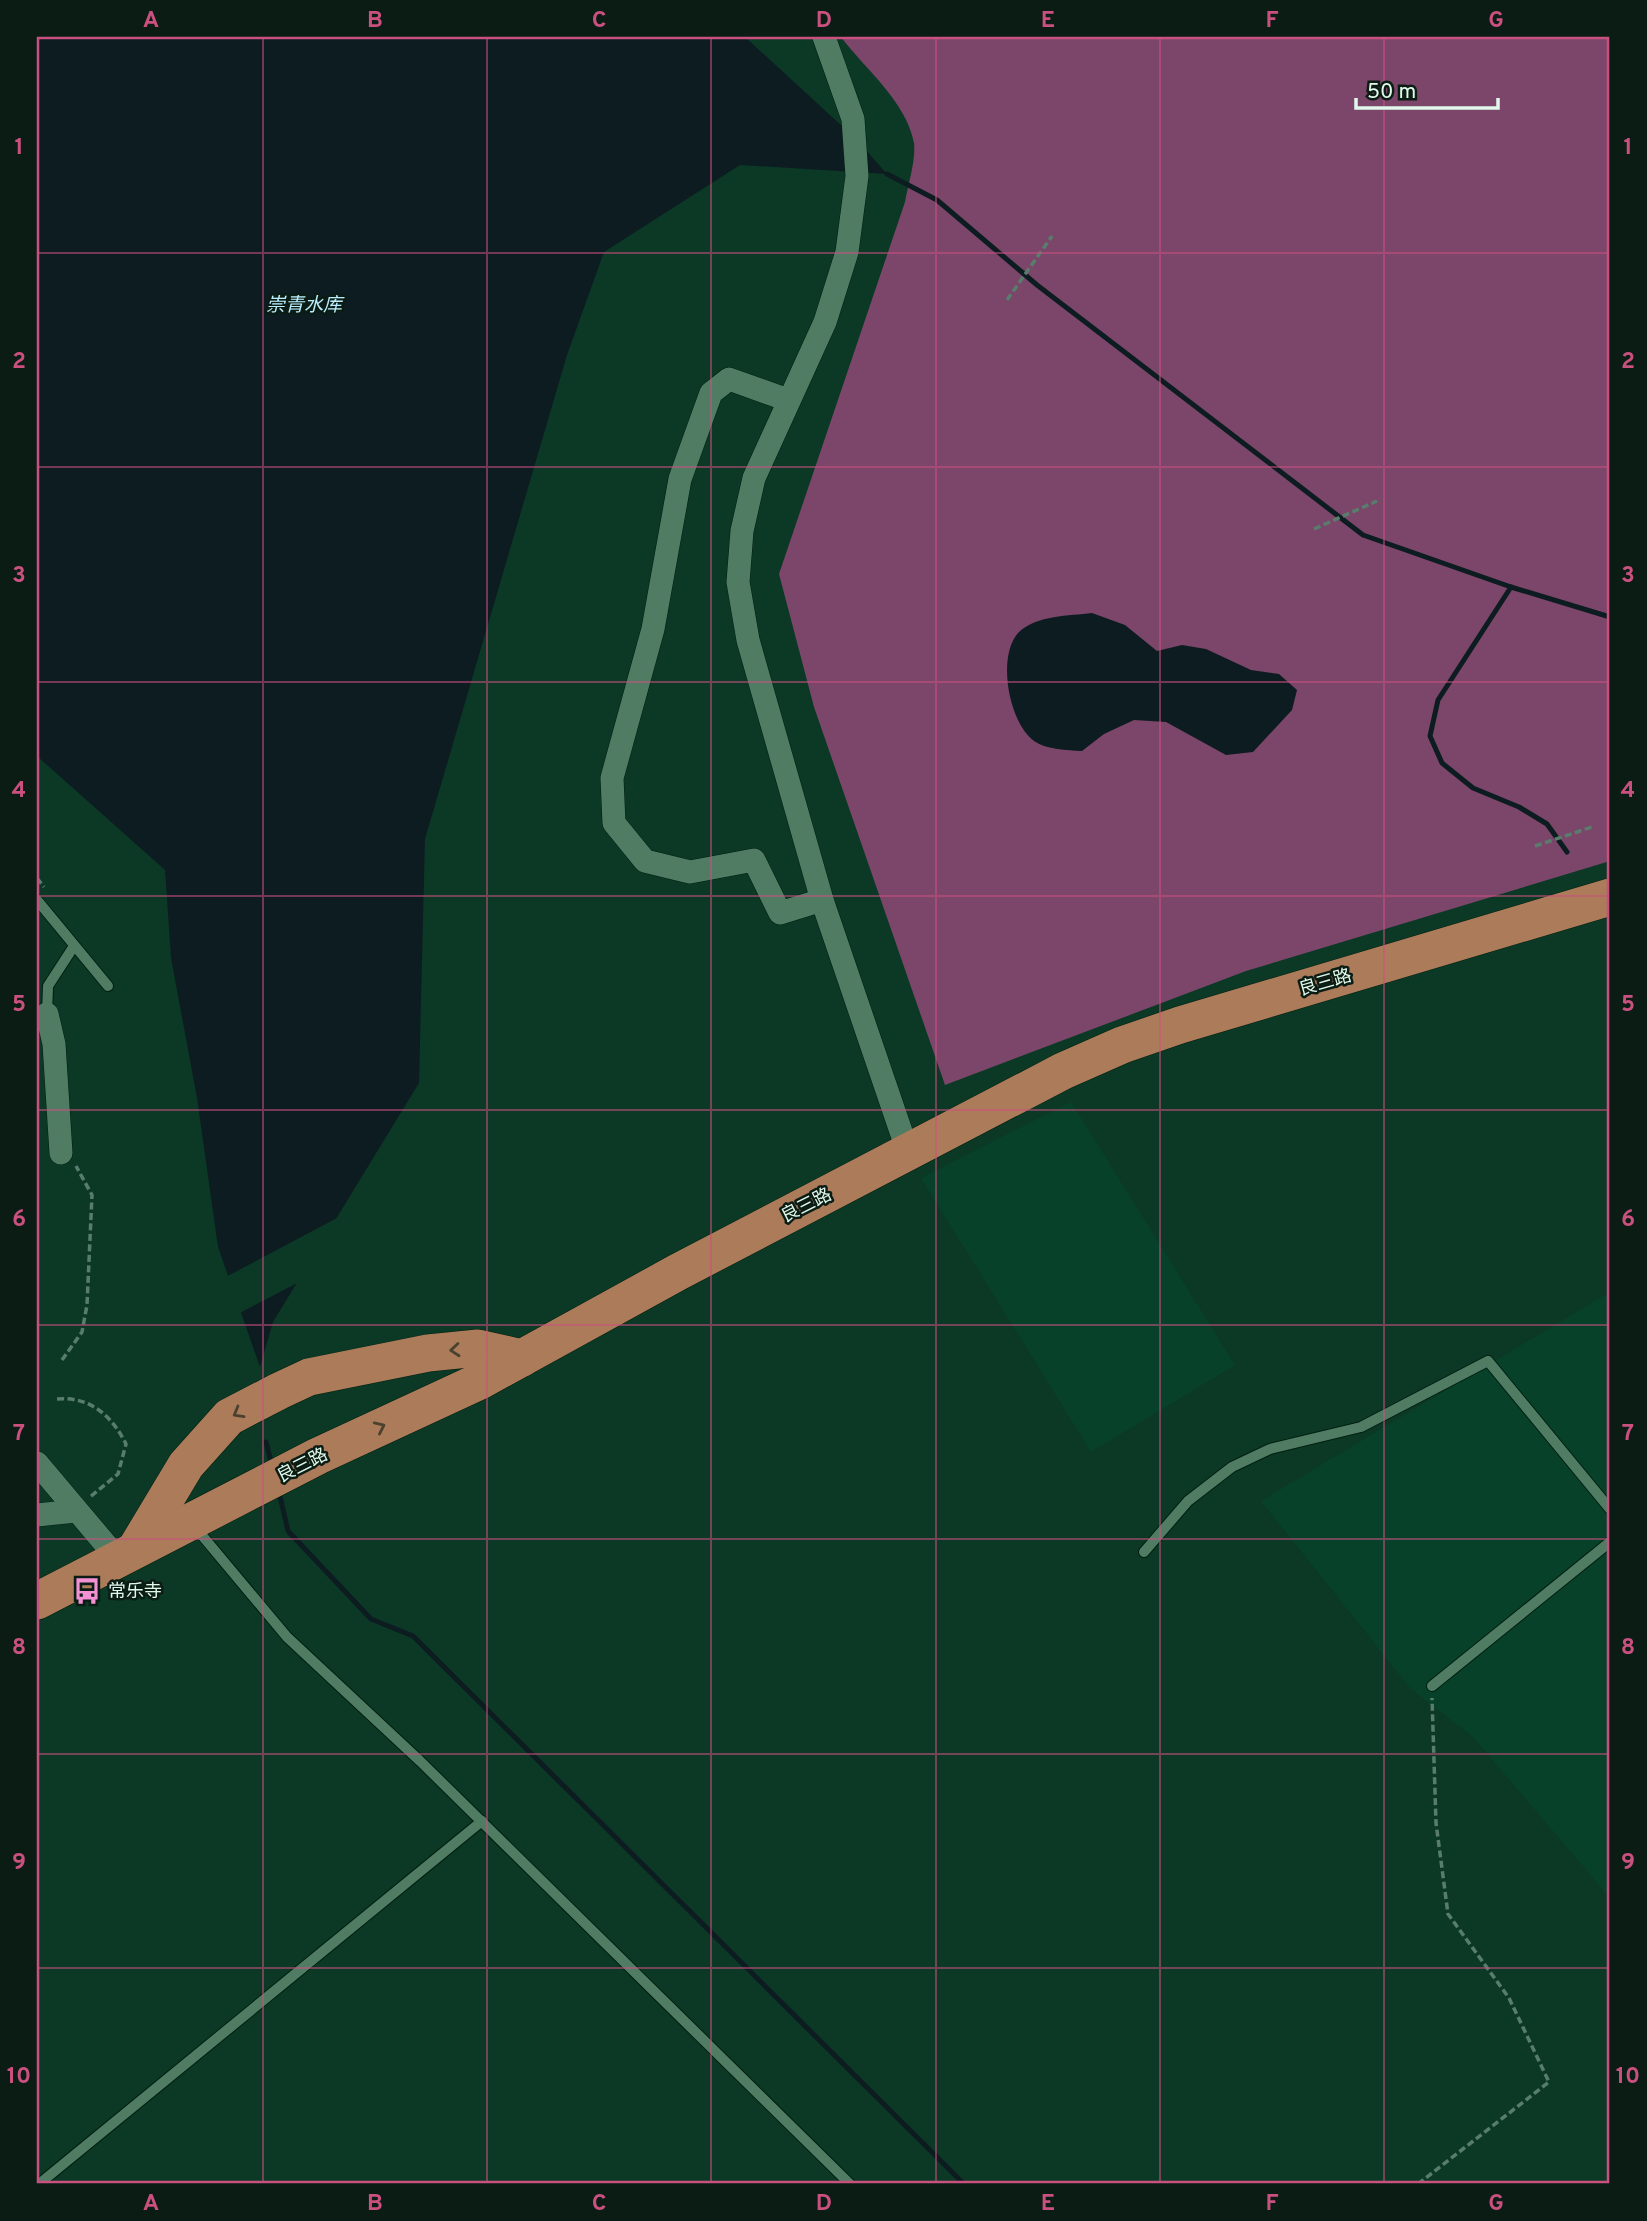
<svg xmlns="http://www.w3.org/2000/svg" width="1647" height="2221" viewBox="0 0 1647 2221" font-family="Overpass,'Noto Sans SC',sans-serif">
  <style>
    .built { fill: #074129 }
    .green { fill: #7b466a }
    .water { fill: #0d1c21 }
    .pier { fill: #0c3925 }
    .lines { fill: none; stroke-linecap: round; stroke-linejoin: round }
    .stream { stroke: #0d1c21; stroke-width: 5 }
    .lane-casing { stroke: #001f10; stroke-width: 12 }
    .street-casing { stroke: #001f10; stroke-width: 24 }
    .primary-casing { stroke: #001f10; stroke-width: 38 }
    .path { stroke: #587d6c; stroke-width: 3.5; stroke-dasharray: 7 3.5; stroke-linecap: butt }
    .lane { stroke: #507c64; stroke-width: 10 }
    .street { stroke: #507c64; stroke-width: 23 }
    .primary { stroke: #ab7b5a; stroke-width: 37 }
    .oneway { stroke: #4a422f }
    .grid { fill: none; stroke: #ca507f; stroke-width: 2; stroke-opacity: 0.55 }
    .labels { text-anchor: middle; stroke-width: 5; stroke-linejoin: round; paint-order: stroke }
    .street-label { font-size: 18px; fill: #e1f8eb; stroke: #0a1c13 }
    .poi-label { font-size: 18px; fill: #e1f8eb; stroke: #0a1c13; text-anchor: start }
    .water-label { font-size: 19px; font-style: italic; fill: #bef; stroke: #0a1c13 }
    .neatline { fill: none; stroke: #ca507f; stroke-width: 2.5 }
    .grid-label { font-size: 23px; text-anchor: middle; font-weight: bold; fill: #ca507f }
  </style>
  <rect width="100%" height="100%" fill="#0c3925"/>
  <g class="built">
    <path d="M 1071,1102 L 1235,1365 L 1091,1452 L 921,1178 Z"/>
    <path d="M 1610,1292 L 1610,1898 L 1473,1737 L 1411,1689 L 1261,1501 Z"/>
  </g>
  <path class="green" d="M 841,37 L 1610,37 L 1610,861 L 1246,971 L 945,1085 L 814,707 L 779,574 L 905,202 C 908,185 916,160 914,143 C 906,101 865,69 841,37 Z"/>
  <g class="water">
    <path d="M 37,37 L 745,37 L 855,138 L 887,174 L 740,165 L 604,252 L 567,355 L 425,839 L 419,1083 L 273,1322 L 260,1367 L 218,1247 L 197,1098 L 171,958 L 165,870 L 37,756 Z"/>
    <path d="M 1092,613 L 1125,625 L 1157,651 L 1182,645 L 1206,649 L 1251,670 L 1279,674 L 1297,690 L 1292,710 L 1253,752 L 1226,755 L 1166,722 L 1134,720 L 1104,734 L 1082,751 C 1067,750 1047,750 1034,741 C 1009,723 996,656 1019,632 C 1037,615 1069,616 1092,613 Z"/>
  </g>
  <path class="pier" d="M 337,1218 L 339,1222 L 303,1280 L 236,1315 L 224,1278 Z"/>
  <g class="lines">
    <g class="stream">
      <path d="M 887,174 L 937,200 L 1037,285 L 1363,535 L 1511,587 L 1610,617"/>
      <path d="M 1511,587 L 1438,700 L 1430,736 L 1442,763 L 1473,788 L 1519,807 L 1547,824 L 1567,852"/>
      <path d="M 266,1442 L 272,1466"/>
      <path d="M 279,1492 L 288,1531 L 371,1619 L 413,1636 L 964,2184"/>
    </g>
    <defs>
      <g id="lane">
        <path d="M 37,900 L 108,986"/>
        <path d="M 47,1014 L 48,986 L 74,946"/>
        <path d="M 195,1527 L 287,1637 L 420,1761 L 850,2184"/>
        <path d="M 1144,1552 L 1188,1501 L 1232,1467 L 1270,1449 L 1361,1427 L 1488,1361 L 1610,1509"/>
        <path d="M 1432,1686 L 1610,1542"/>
        <path d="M 39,2184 L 482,1821"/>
      </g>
      <g id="street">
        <path d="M 824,37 L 853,119 L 857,176 L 847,252 L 825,322 L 754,478 L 742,531 L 738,582 L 748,640 L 822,900 L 908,1152"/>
        <path d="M 788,400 L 729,379 L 711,393 L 680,479 L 653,629 L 612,778 L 614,823 L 645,861 L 690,872 L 754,860 L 780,913 L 822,900"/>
        <path d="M 47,1014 L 54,1044 L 61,1153"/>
        <path d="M 37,1463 L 118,1559"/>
        <path d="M 37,1515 L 76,1511"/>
      </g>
      <g id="primary">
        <path d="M 135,1550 L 186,1465 L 229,1417 L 279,1391 L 309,1377 L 428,1353 L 478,1348 L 522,1358"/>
        <path d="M 37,1601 L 318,1456 L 480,1381 L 678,1272 L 1063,1071 L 1122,1045 L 1180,1025 L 1610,897"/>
      </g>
    </defs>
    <use href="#lane" class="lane-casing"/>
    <use href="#street" class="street-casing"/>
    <use href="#primary" class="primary-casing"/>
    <g class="path">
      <path d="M 1007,300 L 1052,236"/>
      <path d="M 1314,529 L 1377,501"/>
      <path d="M 1535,846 L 1592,827"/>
      <path d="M 37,878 L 44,887"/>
      <path d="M 62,1360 L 82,1332 L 87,1305 L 92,1195 L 76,1166"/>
      <path d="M 57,1399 C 90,1396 112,1416 126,1444 L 118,1474 L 90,1497"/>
      <path d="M 1418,2184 L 1549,2082 L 1509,1998 L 1448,1914 L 1436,1823 L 1432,1698"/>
    </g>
    <use href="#lane" class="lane"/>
    <use href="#street" class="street"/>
    <use href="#primary" class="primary"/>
  </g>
  <defs><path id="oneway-chevron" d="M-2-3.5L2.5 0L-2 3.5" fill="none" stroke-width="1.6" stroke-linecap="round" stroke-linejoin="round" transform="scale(1.75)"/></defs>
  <g class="oneway">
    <use href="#oneway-chevron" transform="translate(455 1350) rotate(175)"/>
    <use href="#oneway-chevron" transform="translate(238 1413) rotate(150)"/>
    <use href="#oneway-chevron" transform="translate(380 1427) rotate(-25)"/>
  </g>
  <path class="grid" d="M 263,37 L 263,2184M 487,37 L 487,2184M 711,37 L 711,2184M 936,37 L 936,2184M 1160,37 L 1160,2184M 1384,37 L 1384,2184M 37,253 L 1610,253M 37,467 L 1610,467M 37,682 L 1610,682M 37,896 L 1610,896M 37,1110 L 1610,1110M 37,1325 L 1610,1325M 37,1539 L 1610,1539M 37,1754 L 1610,1754M 37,1968 L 1610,1968"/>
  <defs>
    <symbol id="bus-bare" viewBox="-9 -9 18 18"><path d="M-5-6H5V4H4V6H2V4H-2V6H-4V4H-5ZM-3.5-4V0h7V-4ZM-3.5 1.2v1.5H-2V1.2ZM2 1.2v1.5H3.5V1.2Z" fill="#f491d4" stroke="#0a1c13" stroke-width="2.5" paint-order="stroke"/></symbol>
  </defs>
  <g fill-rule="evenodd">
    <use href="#bus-bare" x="68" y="1572" width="38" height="38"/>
  </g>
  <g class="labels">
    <g class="street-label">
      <text transform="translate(1325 982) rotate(-16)" y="6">良三路</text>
      <text transform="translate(806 1205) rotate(-27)" y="6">良三路</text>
      <text transform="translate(302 1465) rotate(-27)" y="6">良三路</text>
    </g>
    <g class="poi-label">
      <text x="108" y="1597">常乐寺</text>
    </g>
    <g class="water-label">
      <text x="304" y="311">崇青水库</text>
    </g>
  </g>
  <rect width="1647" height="2221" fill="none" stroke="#0a1c13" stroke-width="77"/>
  <path d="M1356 98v10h142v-10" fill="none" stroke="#e1f8eb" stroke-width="3.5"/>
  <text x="1367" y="98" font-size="21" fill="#e1f8eb" stroke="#0a1c13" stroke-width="5" paint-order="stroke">50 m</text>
  <rect x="38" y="38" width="1570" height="2144" class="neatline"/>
  <g class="grid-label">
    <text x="151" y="27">A</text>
    <text x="375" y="27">B</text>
    <text x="599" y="27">C</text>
    <text x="824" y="27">D</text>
    <text x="1048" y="27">E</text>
    <text x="1272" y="27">F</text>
    <text x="1496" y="27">G</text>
    <text x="19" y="154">1</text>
    <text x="1628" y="154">1</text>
    <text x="19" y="368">2</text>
    <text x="1628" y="368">2</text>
    <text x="19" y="582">3</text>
    <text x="1628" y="582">3</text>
    <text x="19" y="797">4</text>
    <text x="1628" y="797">4</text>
    <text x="19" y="1011">5</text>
    <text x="1628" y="1011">5</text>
    <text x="19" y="1226">6</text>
    <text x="1628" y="1226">6</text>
    <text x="19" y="1440">7</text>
    <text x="1628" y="1440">7</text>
    <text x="19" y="1654">8</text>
    <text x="1628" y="1654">8</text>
    <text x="19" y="1869">9</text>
    <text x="1628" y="1869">9</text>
    <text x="19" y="2083">10</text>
    <text x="1628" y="2083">10</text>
    <text x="151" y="2210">A</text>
    <text x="375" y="2210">B</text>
    <text x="599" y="2210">C</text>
    <text x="824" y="2210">D</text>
    <text x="1048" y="2210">E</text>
    <text x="1272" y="2210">F</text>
    <text x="1496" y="2210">G</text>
  </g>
</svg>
